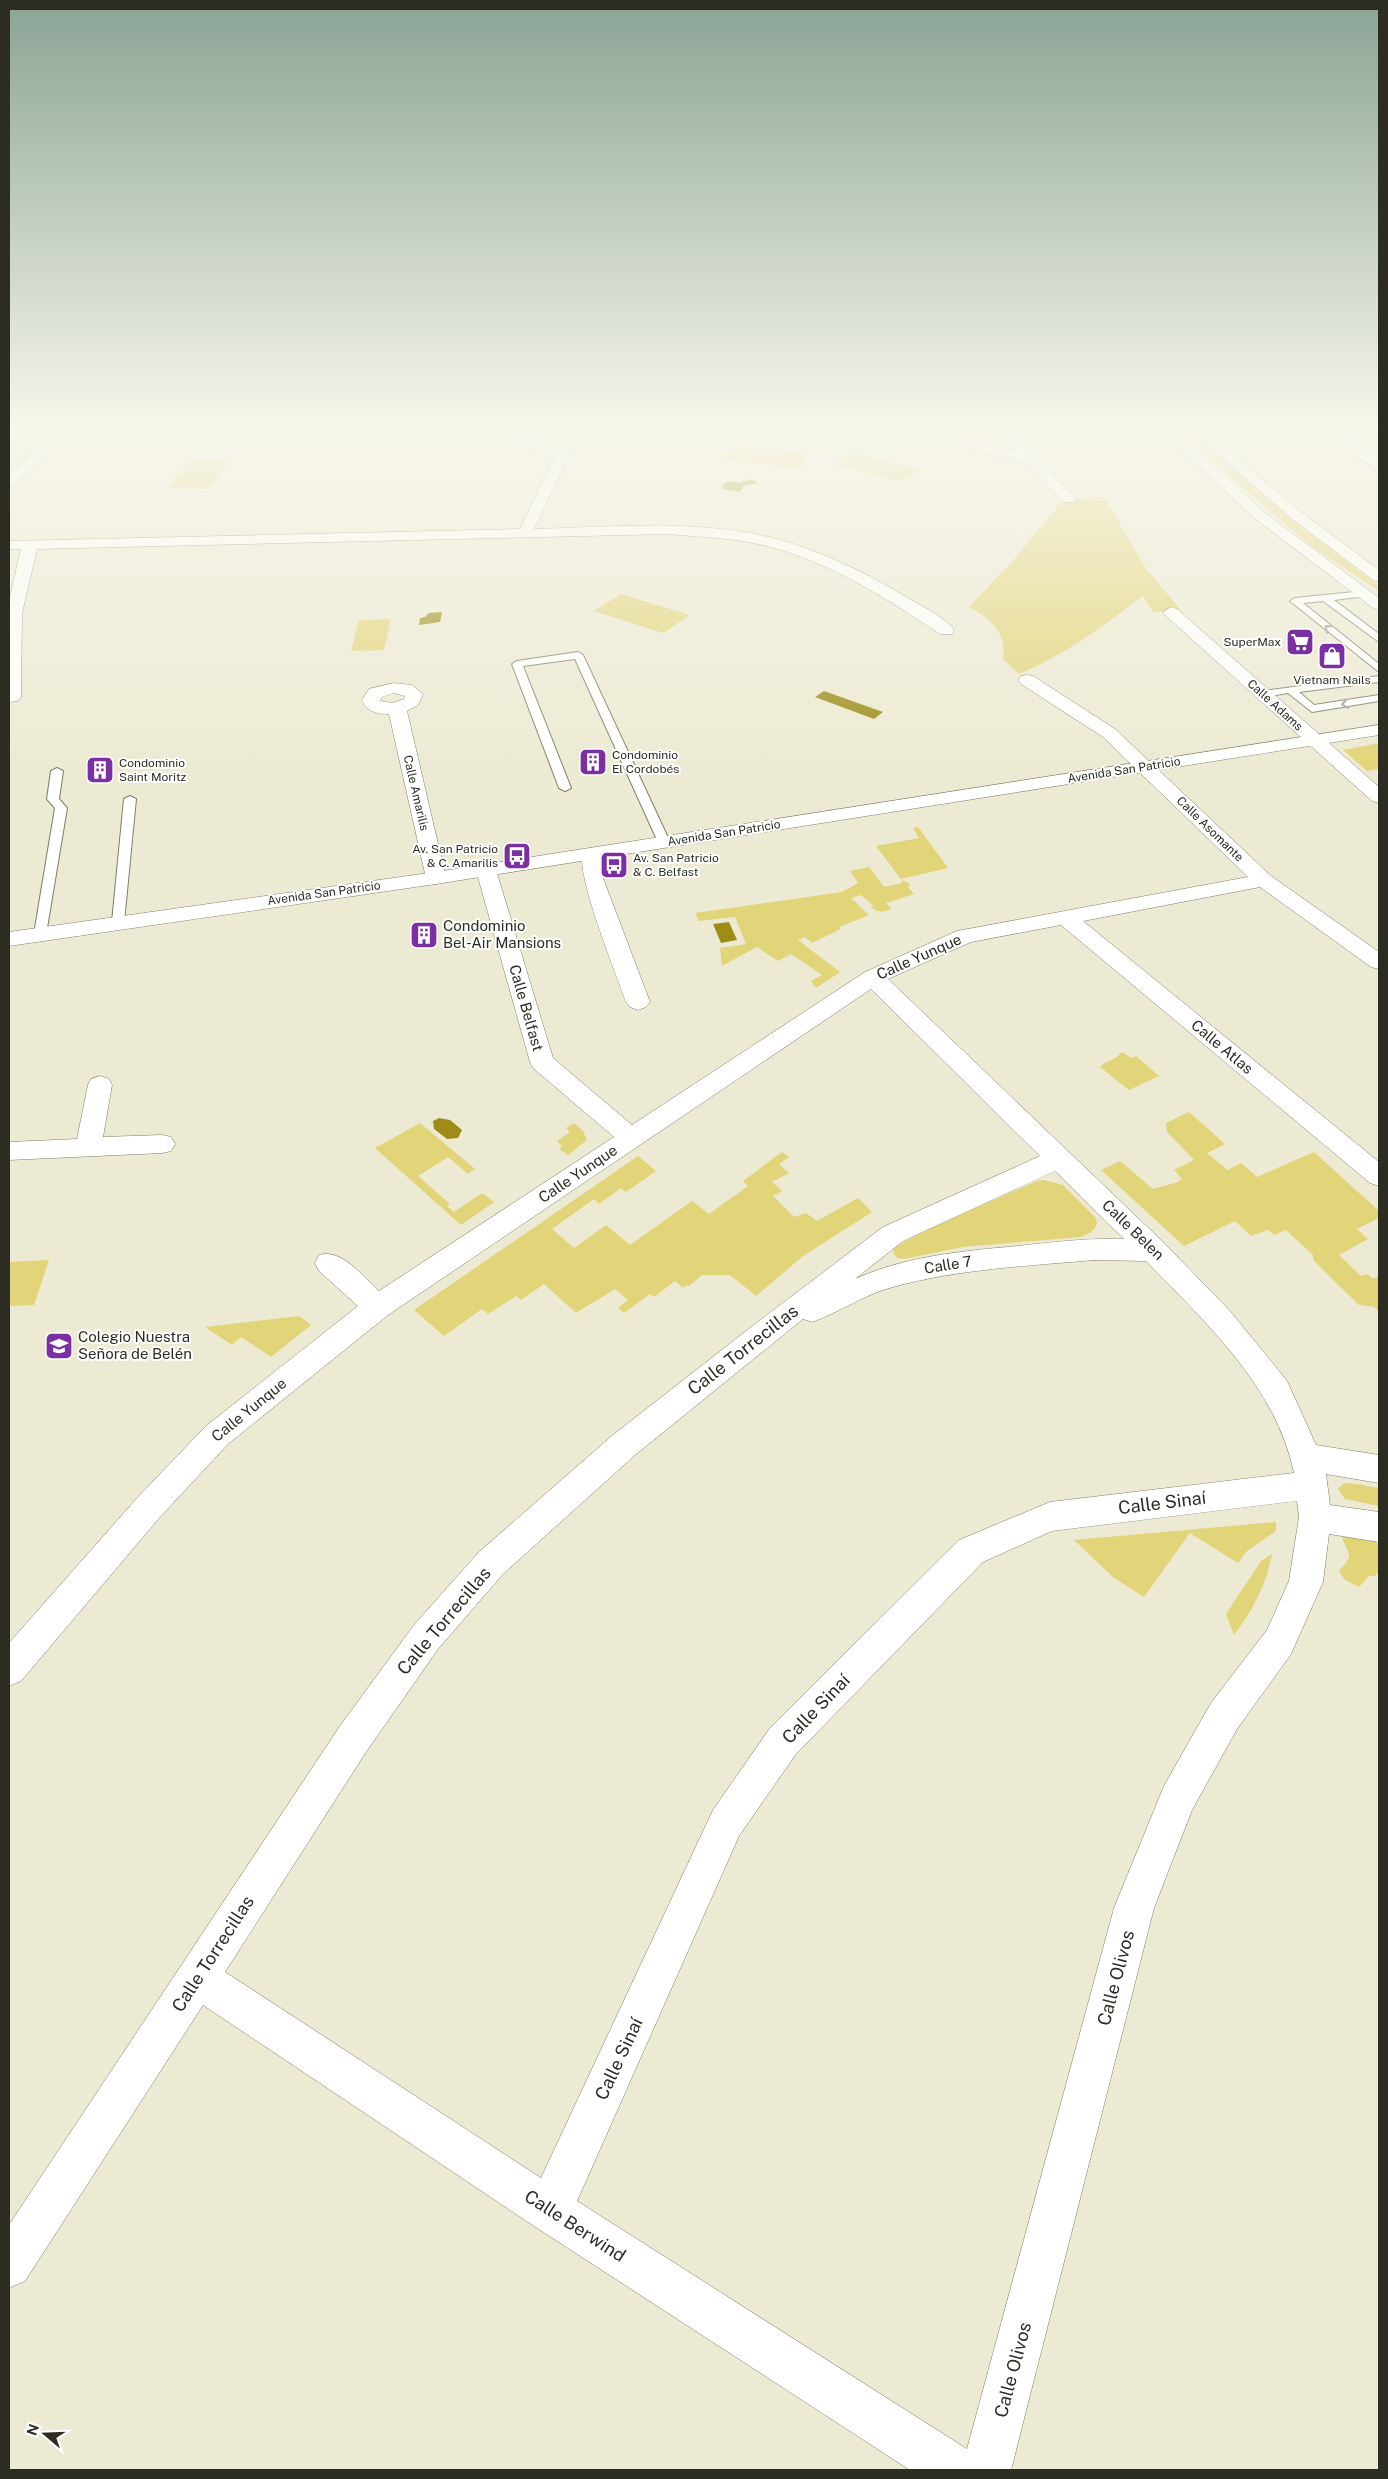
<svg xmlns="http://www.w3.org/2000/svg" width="1388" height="2479" viewBox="0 0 1388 2479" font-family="'Public Sans',sans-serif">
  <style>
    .green { fill: #e2d478 }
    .water { fill: #9d8d17 }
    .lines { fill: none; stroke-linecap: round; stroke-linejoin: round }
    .lane-casing { stroke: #7f7c67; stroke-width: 2 }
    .street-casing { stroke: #7f7c67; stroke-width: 1 }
    .primary-casing { stroke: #7f7c67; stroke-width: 1 }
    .lane { fill: #fff; fill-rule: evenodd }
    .street { fill: #fff; fill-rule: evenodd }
    .primary { fill: #fff; fill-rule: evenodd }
    .oneway { stroke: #a0a09c }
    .labels { text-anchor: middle; stroke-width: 4; stroke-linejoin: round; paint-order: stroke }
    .far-poi-label { font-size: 12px; fill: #2d2c23; stroke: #fff; text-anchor: start }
    .far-street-label { font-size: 12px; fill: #2d2c23; stroke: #fff }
    .poi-label { font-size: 15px; fill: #2d2c23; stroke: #fff; text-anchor: start }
    .street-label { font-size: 15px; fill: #2d2c23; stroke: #fff }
    .near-street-label { font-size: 18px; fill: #2d2c23; stroke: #fff }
  </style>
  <rect width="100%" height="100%" fill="#edead3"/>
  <g class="green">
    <path d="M 931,426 L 984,426 L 995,439 C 983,448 946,431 931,426 Z"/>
    <path d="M 1171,426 L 1183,426 L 1295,522 L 1379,586 L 1379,591 L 1311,546 Z"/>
    <path d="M 734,446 L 809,454 L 800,468 L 724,460 Z"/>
    <path d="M 853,452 L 921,470 L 900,482 L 833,464 Z"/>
    <path d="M 192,459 L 231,460 L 207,489 L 167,488 Z"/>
    <path d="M 1095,497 L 1104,497 L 1147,570 L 1181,610 L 1153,612 L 1143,596 C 1103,626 1065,655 1019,674 L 1003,659 C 1008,634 990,618 969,607 L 1018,555 L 1062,501 Z"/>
    <path d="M 621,594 L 690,615 L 663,633 L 594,611 Z"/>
    <path d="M 391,619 L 384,650 L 351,651 L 359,620 Z"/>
    <path d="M 1379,743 L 1379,769 L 1367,771 L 1343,750 Z"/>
    <path d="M 918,827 L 948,868 L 901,879 L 876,846 L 919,838 L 913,828 Z"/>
    <path d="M 869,867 L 884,887 L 902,883 L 903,880 L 910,884 L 908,887 L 914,894 L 886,903 L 891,909 C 883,912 878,913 871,907 L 874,906 L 861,895 L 851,898 L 869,915 L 839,927 L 841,929 L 812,943 L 805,937 L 798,940 L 840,972 L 816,988 L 811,981 L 822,975 L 791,954 L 778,961 L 757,947 L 722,966 L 720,948 L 746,944 L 735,917 L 699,921 L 695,913 L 842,892 L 858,883 L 850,871 Z"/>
    <path d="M 1121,1053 L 1124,1053 L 1131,1058 L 1136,1056 L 1159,1076 L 1129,1090 L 1100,1067 C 1106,1060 1115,1061 1121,1053 Z"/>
    <path d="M 1189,1112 L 1225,1144 L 1207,1153 L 1228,1170 L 1241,1163 L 1257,1177 L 1314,1152 L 1379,1211 L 1379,1218 L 1357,1229 L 1368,1239 L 1339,1255 L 1361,1276 L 1368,1274 L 1373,1279 L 1379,1276 L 1379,1312 L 1374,1307 L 1359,1305 L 1313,1260 L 1313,1255 L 1286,1230 L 1274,1235 L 1268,1230 L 1251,1236 L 1235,1221 L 1184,1246 L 1101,1170 L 1120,1161 L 1153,1189 L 1178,1182 L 1182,1179 L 1174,1170 L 1194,1160 L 1167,1132 L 1166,1123 Z"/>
    <path d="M 420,1123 L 475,1169 L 468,1174 L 448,1157 L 418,1176 L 450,1204 L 447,1206 L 454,1212 L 482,1193 L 494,1202 L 461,1225 L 375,1148 Z"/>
    <path d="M 574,1123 L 583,1131 L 587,1140 L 568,1155 L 559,1149 L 562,1146 L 557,1141 L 570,1132 L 566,1128 Z"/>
    <path d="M 782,1152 L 789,1157 L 779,1164 L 789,1173 L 772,1182 L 782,1191 L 773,1196 L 794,1217 L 806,1213 L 817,1221 L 858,1198 L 872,1212 L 803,1256 L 756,1296 L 730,1275 L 702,1275 L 689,1286 L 687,1285 L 683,1288 L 675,1281 L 654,1297 L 650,1294 L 624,1313 L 618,1308 L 628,1300 L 615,1289 C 602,1298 589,1304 576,1313 L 544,1284 L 521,1300 L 516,1296 L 488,1314 L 482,1309 L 444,1336 L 414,1310 L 638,1156 L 656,1171 L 626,1192 L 621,1188 L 599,1204 L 594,1199 L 552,1229 L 574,1248 L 606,1225 L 630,1245 L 692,1201 L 709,1214 L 748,1186 L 743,1181 Z"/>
    <path d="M 1044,1180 L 1063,1185 L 1096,1218 C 1099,1229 1090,1234 1080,1237 L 963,1247 L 904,1259 L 897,1258 L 893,1252 L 894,1249 L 897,1246 L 928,1229 L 1037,1181 Z"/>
    <path d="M 49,1260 L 34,1305 L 9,1306 L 9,1262 Z"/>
    <path d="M 299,1316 L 311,1325 L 271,1357 L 241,1337 L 232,1345 L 205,1327 Z"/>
    <path d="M 1349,1483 L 1379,1488 L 1379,1506 L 1345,1499 L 1338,1489 L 1343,1484 Z"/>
    <path d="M 1276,1522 L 1276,1531 L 1247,1551 L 1238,1563 L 1190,1533 L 1144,1597 L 1114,1578 L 1074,1540 Z"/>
    <path d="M 1351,1532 L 1372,1539 L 1379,1545 L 1379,1571 L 1375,1576 L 1369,1576 L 1359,1587 L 1344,1579 L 1339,1571 C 1355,1553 1349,1558 1342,1537 Z"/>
    <path d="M 1272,1554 C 1266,1585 1253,1610 1234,1635 L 1226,1614 L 1261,1561 Z"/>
  </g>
  <g class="water">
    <path d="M 750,479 L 758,483 L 743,486 L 743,489 L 740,490 L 742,492 L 722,489 L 724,487 L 721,486 L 728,481 L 739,483 Z"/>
    <path d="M 442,612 L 440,622 L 419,625 L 420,618 L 425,617 L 429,613 Z"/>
    <path d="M 824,691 L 883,712 L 874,719 L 815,697 Z"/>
    <path d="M 729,922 L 737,940 L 721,943 L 713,924 Z"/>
    <path d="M 439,1118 L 450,1120 L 462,1130 L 458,1138 L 447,1139 L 434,1129 L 433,1121 Z"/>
  </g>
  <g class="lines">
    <defs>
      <g id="lane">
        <path d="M 1364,591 L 1369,594 L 1367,596 L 1334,600 L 1379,634 L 1379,642 L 1323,601 L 1303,603 L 1379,664 L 1379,672 L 1290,601 L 1295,598 Z"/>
        <path d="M 578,652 L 583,655 L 670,842 L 668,845 L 660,845 L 658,842 L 575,659 L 523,666 L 571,788 L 565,791 L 559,788 L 512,664 L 517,661 Z"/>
        <path d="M 1379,676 L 1379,682 L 1299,692 L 1314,705 L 1379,695 L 1379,701 L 1312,712 L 1288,693 L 1263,697 L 1258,694 L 1263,691 Z"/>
        <path d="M 57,768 L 63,771 L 59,799 L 67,808 L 46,934 L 40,938 L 34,934 L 55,808 L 47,799 L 51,771 Z"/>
        <path d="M 130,796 L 136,799 L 124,922 L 118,926 L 112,922 L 124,799 Z"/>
      </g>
      <g id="street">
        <path d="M 63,426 L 77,426 L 14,485 L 9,486 L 9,475 Z"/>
        <path d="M 442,426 L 467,426 L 569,449 L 571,452 L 534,529 C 613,527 696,519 773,538 C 818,550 861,570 901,594 C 915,603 946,617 954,630 L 952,634 L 940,634 C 886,598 830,562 767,546 C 735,538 701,537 668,534 L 37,549 L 22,613 L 21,697 L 18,701 L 9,702 L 9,601 L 21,549 L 9,549 L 9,541 L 520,529 L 556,454 L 448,430 Z"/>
        <path d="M 908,426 C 945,426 980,444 1016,452 L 993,426 L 1007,426 L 1076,499 L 1074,502 L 1064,502 L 1026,462 L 980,452 Z"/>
        <path d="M 1321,426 L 1336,426 L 1379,460 L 1379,470 L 1374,469 Z"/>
        <path d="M 1171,607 L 1177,609 L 1379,787 L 1379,803 L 1372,801 L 1165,615 L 1163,612 Z"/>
        <path d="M 1027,675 L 1033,676 L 1115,729 L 1271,876 L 1379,952 L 1379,969 L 1371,967 L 1260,887 L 1083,921 L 1379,1162 L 1379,1186 L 1370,1183 L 1061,925 L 971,942 L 888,979 L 1163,1242 L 1230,1311 L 1287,1381 L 1316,1445 L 1379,1455 L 1379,1483 L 1326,1474 L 1330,1505 L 1379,1512 L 1379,1542 L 1329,1534 L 1323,1582 L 1291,1654 L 1237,1729 L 1192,1810 L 1154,1908 L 1011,2470 L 910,2470 L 534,2226 L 203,2005 L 25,2281 L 9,2288 L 9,2225 L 340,1726 L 414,1625 L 479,1552 L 613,1435 L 746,1331 L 883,1227 L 1040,1156 L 871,989 L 388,1315 L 228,1444 L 160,1517 L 21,1681 L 9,1686 L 9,1643 L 138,1497 L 206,1426 L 358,1306 L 319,1271 L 315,1263 L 319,1255 C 342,1248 363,1277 379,1291 L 614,1137 L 533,1068 L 530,1062 L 476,870 L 479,866 L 486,864 L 493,866 L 496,870 L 553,1058 L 632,1125 L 865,972 L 957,931 L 1248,877 L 1103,737 L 1021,684 L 1018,680 L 1021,676 ZM 1055,1171 L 1124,1239 C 1089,1238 1054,1242 1018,1246 C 963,1251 906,1256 855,1279 L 903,1241 ZM 1094,1260 L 1146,1261 C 1205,1322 1276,1386 1294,1473 L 1050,1502 L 959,1540 L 770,1728 L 713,1810 L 541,2178 L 225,1972 L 366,1752 L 438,1649 L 503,1574 L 635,1455 L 803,1319 L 812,1322 C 840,1312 865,1294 893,1287 C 958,1269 1027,1266 1094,1260 ZM 1297,1501 L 1299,1517 L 1289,1581 L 1267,1630 L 1211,1703 L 1164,1786 L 1114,1908 L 967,2449 L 577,2201 L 739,1836 L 796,1754 L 983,1562 L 1052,1531 Z"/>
        <path d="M 394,683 L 412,685 L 423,694 L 418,705 L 407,711 L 446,878 L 443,882 L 436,884 L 429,882 L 426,878 L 389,714 C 378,714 366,712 362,700 L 369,689 ZM 394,693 L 405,696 L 404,699 L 392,703 L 380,701 L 382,697 Z"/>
        <path d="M 591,848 L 598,850 L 601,854 L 603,878 L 650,1002 L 646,1007 L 638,1010 L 630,1007 L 626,1002 C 618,978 572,867 584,850 Z"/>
        <path d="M 100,1076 L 109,1079 L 112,1085 L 103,1137 L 162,1135 L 171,1137 L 175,1144 L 171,1151 L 162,1153 L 9,1160 L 9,1142 L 77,1139 L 88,1085 L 91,1079 Z"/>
      </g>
      <g id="primary">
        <path d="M 1155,426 L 1169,426 L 1264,512 L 1379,598 L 1379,610 L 1373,608 L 1254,518 Z"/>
        <path d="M 1186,426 L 1200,426 L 1301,512 L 1379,570 L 1379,582 L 1373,580 L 1291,518 Z"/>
        <path d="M 1379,725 L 1379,735 L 436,884 L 9,946 L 9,932 L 436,872 Z"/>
      </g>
    </defs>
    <use href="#lane" class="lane-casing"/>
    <use href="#street" class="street-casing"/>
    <use href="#primary" class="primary-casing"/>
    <use href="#lane" class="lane"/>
    <use href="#street" class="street"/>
    <use href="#primary" class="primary"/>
  </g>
  <defs><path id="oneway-chevron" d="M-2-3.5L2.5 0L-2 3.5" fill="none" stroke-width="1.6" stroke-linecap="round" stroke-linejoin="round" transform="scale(1.25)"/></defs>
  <g class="oneway">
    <use href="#oneway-chevron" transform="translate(1328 628) rotate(-141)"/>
    <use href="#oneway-chevron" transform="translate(1345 704) rotate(170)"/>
  </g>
  <linearGradient id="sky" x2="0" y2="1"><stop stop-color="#8aa494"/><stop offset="0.55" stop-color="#f7f6eb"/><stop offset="1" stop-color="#f7f6eb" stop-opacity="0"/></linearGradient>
  <rect width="1388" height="773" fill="url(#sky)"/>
  <defs>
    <symbol id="supermarket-square" viewBox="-11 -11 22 22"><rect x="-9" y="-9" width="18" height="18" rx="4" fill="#7a30a2" stroke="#fff"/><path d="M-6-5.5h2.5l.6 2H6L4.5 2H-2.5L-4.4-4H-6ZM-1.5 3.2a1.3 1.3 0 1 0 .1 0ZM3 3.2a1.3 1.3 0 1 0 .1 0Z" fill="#fff"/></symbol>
    <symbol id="shop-square" viewBox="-11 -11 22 22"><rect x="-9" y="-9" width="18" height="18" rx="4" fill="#7a30a2" stroke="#fff"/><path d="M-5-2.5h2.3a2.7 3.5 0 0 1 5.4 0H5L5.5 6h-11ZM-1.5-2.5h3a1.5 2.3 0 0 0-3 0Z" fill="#fff"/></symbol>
    <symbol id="building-square" viewBox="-11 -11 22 22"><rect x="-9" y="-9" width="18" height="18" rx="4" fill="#7a30a2" stroke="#fff"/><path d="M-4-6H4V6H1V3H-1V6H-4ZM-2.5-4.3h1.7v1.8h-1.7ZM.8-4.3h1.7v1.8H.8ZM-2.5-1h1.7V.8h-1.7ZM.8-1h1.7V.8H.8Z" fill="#fff"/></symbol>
    <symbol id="bus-square" viewBox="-11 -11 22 22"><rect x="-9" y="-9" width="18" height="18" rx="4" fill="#7a30a2" stroke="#fff"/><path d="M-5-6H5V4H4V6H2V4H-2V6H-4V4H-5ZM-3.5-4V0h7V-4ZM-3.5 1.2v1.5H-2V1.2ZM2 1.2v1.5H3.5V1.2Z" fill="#fff"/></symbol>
    <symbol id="school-square" viewBox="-11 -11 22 22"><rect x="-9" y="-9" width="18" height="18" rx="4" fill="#7a30a2" stroke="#fff"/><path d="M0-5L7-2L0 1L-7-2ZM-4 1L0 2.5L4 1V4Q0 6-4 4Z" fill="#fff"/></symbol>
  </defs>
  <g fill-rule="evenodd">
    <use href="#supermarket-square" x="1284" y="626" width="32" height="32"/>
    <use href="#shop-square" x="1316" y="640" width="32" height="32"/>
    <use href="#building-square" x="577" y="746" width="32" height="32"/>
    <use href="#building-square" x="84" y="754" width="32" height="32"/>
    <use href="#bus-square" x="501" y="840" width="32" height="32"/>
    <use href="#bus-square" x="598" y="849" width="32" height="32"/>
    <use href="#building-square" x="408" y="919" width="32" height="32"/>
    <use href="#school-square" x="43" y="1330" width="32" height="32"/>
  </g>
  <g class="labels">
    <g class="far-poi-label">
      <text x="1281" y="646" text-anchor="end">SuperMax</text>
      <text x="1332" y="684" text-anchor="middle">Vietnam Nails</text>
      <text x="612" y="759">Condominio<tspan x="612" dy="14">El Cordobés</tspan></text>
      <text x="119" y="767">Condominio<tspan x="119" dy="14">Saint Moritz</tspan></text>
      <text x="498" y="853" text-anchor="end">Av. San Patricio<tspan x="498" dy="14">&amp; C. Amarilis</tspan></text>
      <text x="633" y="862">Av. San Patricio<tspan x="633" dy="14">&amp; C. Belfast</tspan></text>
    </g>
    <g class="far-street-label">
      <text transform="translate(1275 705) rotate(42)" y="4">Calle Adams</text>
      <text transform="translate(1124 770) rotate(-9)" y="4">Avenida San Patricio</text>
      <text transform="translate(416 793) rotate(77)" y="4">Calle Amarilis</text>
      <text transform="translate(1210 829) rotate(44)" y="4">Calle Asomante</text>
      <text transform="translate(724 833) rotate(-9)" y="4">Avenida San Patricio</text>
      <text transform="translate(324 893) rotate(-8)" y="4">Avenida San Patricio</text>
    </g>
    <g class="poi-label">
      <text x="443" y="931">Condominio<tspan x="443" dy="17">Bel-Air Mansions</tspan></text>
      <text x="78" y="1342">Colegio Nuestra<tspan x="78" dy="17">Señora de Belén</tspan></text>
    </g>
    <g class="street-label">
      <text transform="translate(919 957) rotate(-24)" y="5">Calle Yunque</text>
      <text transform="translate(526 1008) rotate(74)" y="5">Calle Belfast</text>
      <text transform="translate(1222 1047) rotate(40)" y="5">Calle Atlas</text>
      <text transform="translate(578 1174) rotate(-34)" y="5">Calle Yunque</text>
      <text transform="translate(1133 1230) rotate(44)" y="5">Calle Belen</text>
      <text transform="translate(948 1265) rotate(-9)" y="5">Calle 7</text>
      <text transform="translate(249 1410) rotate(-39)" y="5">Calle Yunque</text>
    </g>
    <g class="near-street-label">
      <text transform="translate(743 1350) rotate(-38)" y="6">Calle Torrecillas</text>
      <text transform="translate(1162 1503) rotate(-7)" y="6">Calle Sinaí</text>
      <text transform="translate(444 1621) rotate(-50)" y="6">Calle Torrecillas</text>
      <text transform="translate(816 1709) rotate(-46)" y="6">Calle Sinaí</text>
      <text transform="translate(213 1954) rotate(-57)" y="6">Calle Torrecillas</text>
      <text transform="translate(1116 1978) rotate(-75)" y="6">Calle Olivos</text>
      <text transform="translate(619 2059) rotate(-65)" y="6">Calle Sinaí</text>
      <text transform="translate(575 2226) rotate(33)" y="6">Calle Berwind</text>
      <text transform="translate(1013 2370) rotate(-75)" y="6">Calle Olivos</text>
    </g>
  </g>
  <rect width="1388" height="2479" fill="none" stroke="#2d2c23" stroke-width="20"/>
  <g transform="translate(45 2434) rotate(289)" stroke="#ffffff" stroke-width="4" paint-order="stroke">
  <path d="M0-4L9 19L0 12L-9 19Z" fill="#2d2c23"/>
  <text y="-8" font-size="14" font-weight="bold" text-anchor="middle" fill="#2d2c23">N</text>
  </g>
</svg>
